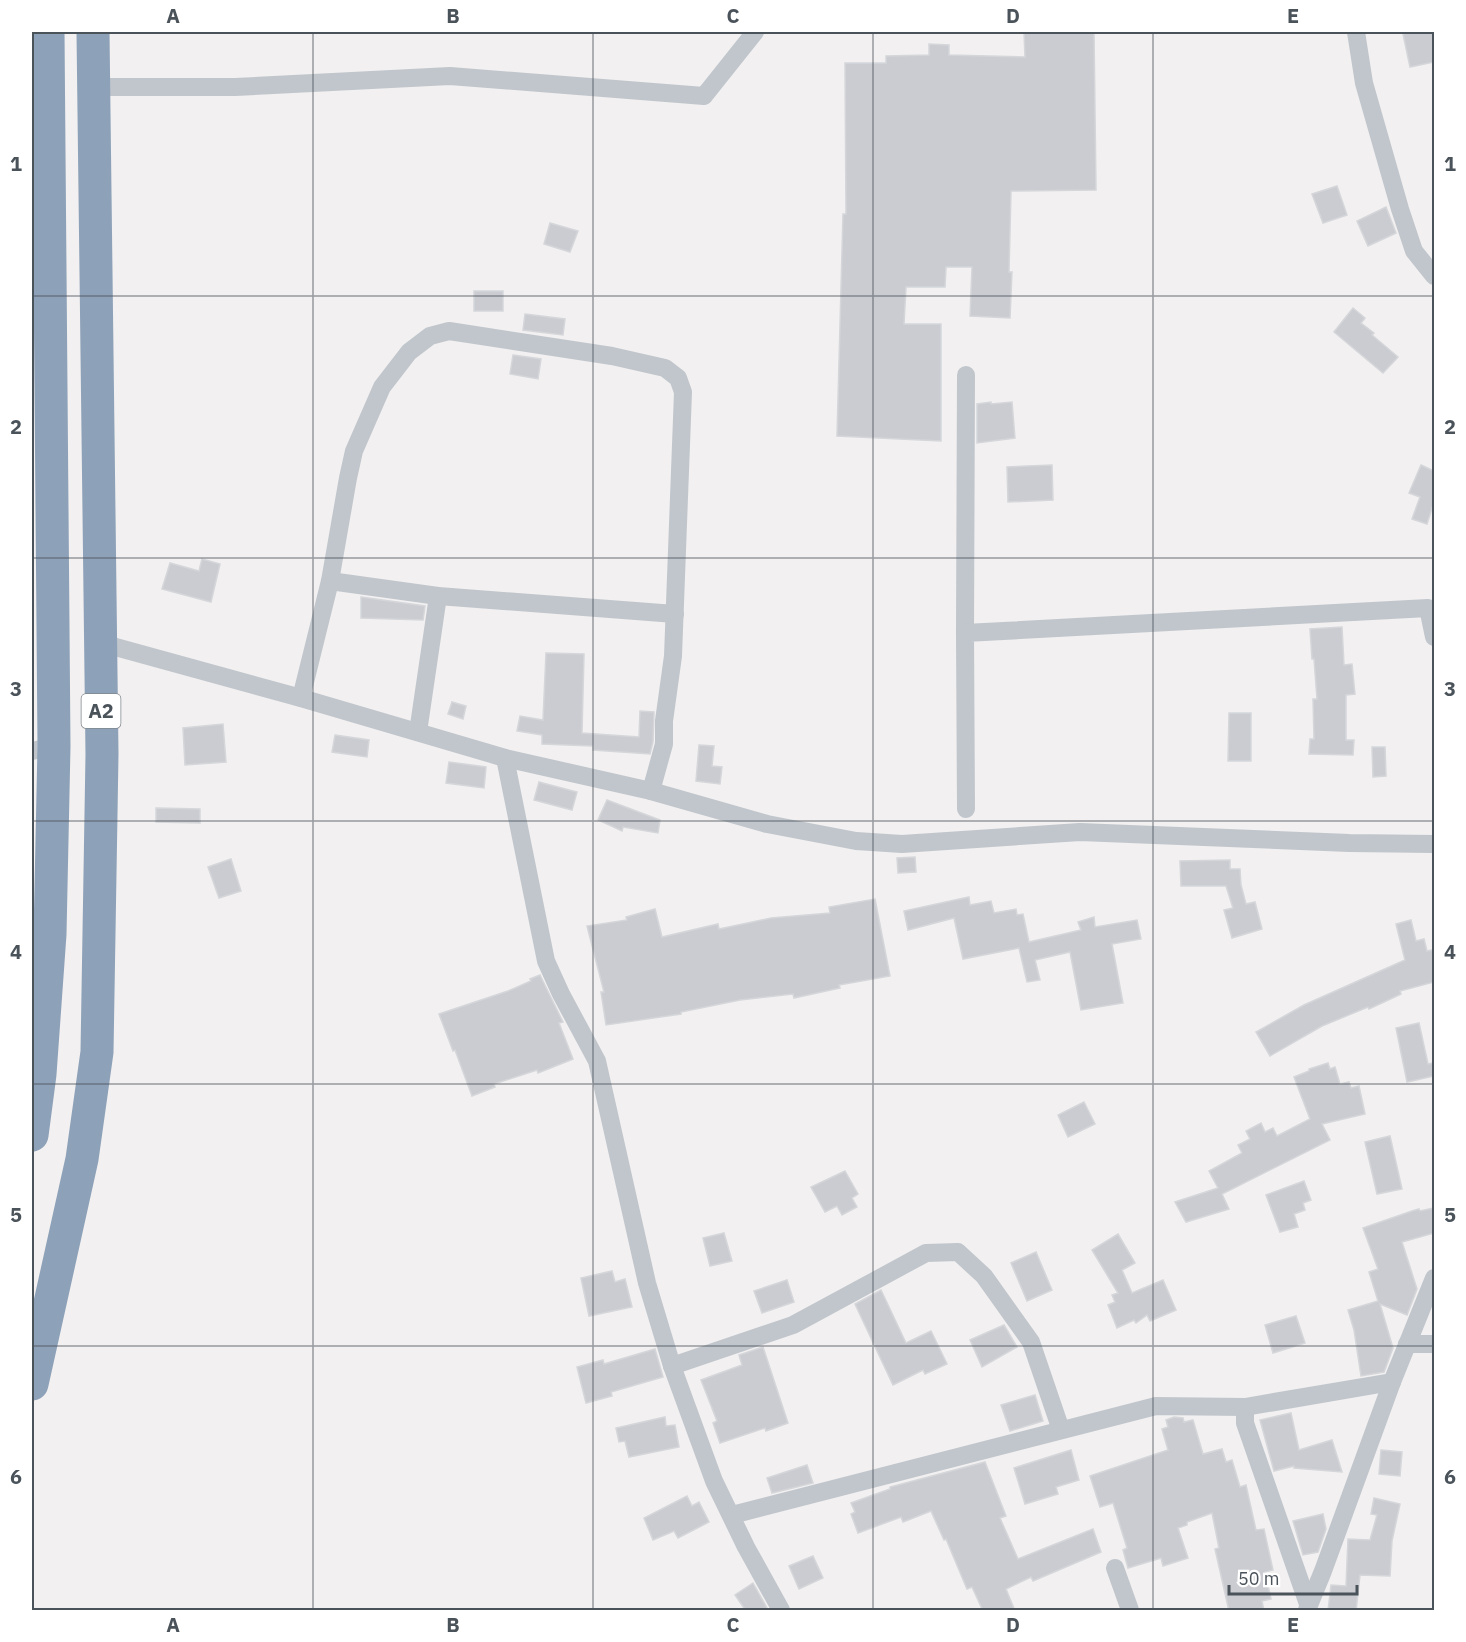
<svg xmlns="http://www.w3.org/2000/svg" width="1466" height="1642" viewBox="0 0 1466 1642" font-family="'IBM Plex Sans',sans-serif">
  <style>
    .building { fill: #cbccd1; stroke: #d4d6da; stroke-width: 1.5 }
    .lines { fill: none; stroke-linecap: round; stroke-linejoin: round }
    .street { stroke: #c0c6cc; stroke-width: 18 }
    .highway { stroke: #8da1b8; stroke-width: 33 }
    .grid { fill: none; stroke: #4a525a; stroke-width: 1.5; stroke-opacity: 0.55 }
    .labels { text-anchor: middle; stroke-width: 4.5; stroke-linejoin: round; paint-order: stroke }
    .shield { fill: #fff; stroke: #80868c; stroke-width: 1.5 }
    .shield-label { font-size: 20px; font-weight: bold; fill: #4a525a }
    .neatline { fill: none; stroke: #4a525a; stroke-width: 2 }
    .grid-label { font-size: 20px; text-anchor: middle; font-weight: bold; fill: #4a525a }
  </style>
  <rect width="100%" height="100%" fill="#f2f0f0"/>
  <g class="building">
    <path d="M 1024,32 L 1094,32 L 1096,190 L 1011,191 L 1009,272 L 1012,272 L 1010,318 L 970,316 L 972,267 L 946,267 L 945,287 L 906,287 L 904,324 L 941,324 L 941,441 L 837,436 L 843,214 L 846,214 L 845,63 L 886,63 L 886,56 L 929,55 L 929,44 L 949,45 L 949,55 L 1025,57 Z"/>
    <path d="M 1414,32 L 1434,32 L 1434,62 L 1410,67 L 1403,34 Z"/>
    <path d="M 1337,186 L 1347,215 L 1323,223 L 1312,194 Z"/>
    <path d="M 1386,207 L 1396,233 L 1368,246 L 1357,221 Z"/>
    <path d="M 550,223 L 578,231 L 570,252 L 544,244 Z"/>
    <rect x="474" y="291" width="29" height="20"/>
    <path d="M 1353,308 L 1365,318 L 1361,323 L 1374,333 L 1372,335 L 1398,357 L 1383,373 L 1334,332 Z"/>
    <path d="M 525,314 L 565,319 L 563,335 L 523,330 Z"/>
    <path d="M 513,355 L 541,359 L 538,379 L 510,374 Z"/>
    <path d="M 991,402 L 991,404 L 1012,402 L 1015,438 L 977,443 L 977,404 Z"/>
    <path d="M 1052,465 L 1053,500 L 1008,502 L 1007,467 Z"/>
    <path d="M 1421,465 L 1434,471 L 1434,502 L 1427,524 L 1412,519 L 1420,497 L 1409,493 Z"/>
    <path d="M 202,559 L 220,564 L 211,602 L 162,589 L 170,563 L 199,571 Z"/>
    <path d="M 361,597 L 425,606 L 423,620 L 361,618 Z"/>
    <path d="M 1342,627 L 1344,665 L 1352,664 L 1355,694 L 1346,695 L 1346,740 L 1354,740 L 1353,755 L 1309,754 L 1310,739 L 1314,739 L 1313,699 L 1317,699 L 1314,659 L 1312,659 L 1310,629 Z"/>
    <path d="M 546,653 L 584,654 L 582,733 L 639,737 L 640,711 L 654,712 L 653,742 L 650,754 L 593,750 L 593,746 L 542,744 L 542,735 L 517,731 L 520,716 L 543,720 Z"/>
    <path d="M 452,702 L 466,706 L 463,719 L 448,714 Z"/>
    <path d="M 1229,713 L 1251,713 L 1251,761 L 1228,761 Z"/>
    <path d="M 223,724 L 226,762 L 185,765 L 183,728 Z"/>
    <path d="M 335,735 L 369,740 L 367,757 L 332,752 Z"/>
    <path d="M 699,745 L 714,746 L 712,766 L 722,767 L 720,784 L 696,781 Z"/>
    <path d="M 1372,747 L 1385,747 L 1386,776 L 1373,777 Z"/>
    <path d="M 449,762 L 486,767 L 484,788 L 446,783 Z"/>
    <path d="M 539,782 L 577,792 L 572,810 L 534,800 Z"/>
    <path d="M 607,800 L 660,820 L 658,833 L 623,827 L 622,831 L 598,820 Z"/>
    <path d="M 156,808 L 200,809 L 200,823 L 156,822 Z"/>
    <path d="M 915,857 L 916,872 L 898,873 L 897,858 Z"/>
    <path d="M 231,859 L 241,891 L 219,898 L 208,867 Z"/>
    <path d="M 1230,860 L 1230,869 L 1240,869 L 1241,885 L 1246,904 L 1255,902 L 1262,929 L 1232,938 L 1224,910 L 1233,908 L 1226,886 L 1181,886 L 1180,861 Z"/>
    <path d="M 969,897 L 970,905 L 991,901 L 994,913 L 1016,909 L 1017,915 L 1023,914 L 1029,942 L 1081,930 L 1078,922 L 1094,917 L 1095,927 L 1137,920 L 1141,939 L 1112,944 L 1123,1003 L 1081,1010 L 1070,952 L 1035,960 L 1040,980 L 1027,982 L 1019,948 L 963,959 L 954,918 L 908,930 L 904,911 Z"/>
    <path d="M 875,899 L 890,976 L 839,985 L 840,988 L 794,998 L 793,994 L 740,1000 L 681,1012 L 681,1014 L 606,1025 L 601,992 L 604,992 L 587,926 L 627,920 L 626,917 L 655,909 L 662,937 L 718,924 L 719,929 L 771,918 L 830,913 L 829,907 Z"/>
    <path d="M 1411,920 L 1416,941 L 1424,939 L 1427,951 L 1432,950 L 1434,958 L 1434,982 L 1400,991 L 1401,994 L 1369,1009 L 1368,1007 L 1322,1026 L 1270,1056 L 1256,1032 L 1304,1005 L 1405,960 L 1396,924 Z"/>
    <path d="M 540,975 L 561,1018 L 563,1022 L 559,1023 L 573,1059 L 538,1073 L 537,1070 L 494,1084 L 495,1087 L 472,1096 L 455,1050 L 453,1051 L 439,1014 L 508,991 L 531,981 L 530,979 Z"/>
    <path d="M 1419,1023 L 1428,1064 L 1434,1063 L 1434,1076 L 1407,1082 L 1396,1028 Z"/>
    <path d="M 1328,1063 L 1330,1069 L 1335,1067 L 1340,1084 L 1349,1082 L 1351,1088 L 1359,1086 L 1365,1114 L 1322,1124 L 1330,1140 L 1222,1194 L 1229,1209 L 1186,1222 L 1175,1202 L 1218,1188 L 1209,1171 L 1242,1153 L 1238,1145 L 1250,1139 L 1246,1131 L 1261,1123 L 1265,1132 L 1273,1128 L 1277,1136 L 1310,1119 L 1294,1077 L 1309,1071 L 1309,1069 Z"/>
    <path d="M 1084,1102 L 1095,1124 L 1068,1137 L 1058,1115 Z"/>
    <path d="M 1390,1136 L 1402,1189 L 1377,1194 L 1365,1142 Z"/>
    <path d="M 845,1171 L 858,1194 L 852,1198 L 857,1207 L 842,1215 L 837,1206 L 825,1212 L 811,1187 Z"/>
    <path d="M 1304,1181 L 1311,1200 L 1303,1203 L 1305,1210 L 1294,1214 L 1298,1227 L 1280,1232 L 1266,1195 Z"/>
    <path d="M 1434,1208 L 1434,1233 L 1402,1242 L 1417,1289 L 1407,1315 L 1380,1304 L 1393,1348 L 1384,1372 L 1361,1376 L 1354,1330 L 1348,1310 L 1378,1301 L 1369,1272 L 1378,1269 L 1363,1228 L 1412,1211 L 1419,1209 L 1420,1211 Z"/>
    <path d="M 724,1233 L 732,1261 L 710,1266 L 703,1238 Z"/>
    <path d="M 1118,1234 L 1135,1263 L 1122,1270 L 1132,1293 L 1163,1280 L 1176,1310 L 1150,1321 L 1147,1315 L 1136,1323 L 1134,1320 L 1117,1328 L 1108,1305 L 1115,1302 L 1112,1295 L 1118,1293 L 1092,1250 Z"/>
    <path d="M 1036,1252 L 1052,1290 L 1027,1301 L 1011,1263 Z"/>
    <path d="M 612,1271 L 615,1282 L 625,1279 L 632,1307 L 589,1316 L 581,1278 Z"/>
    <path d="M 787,1280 L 794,1302 L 762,1313 L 754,1291 Z"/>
    <path d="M 881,1290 L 906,1343 L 931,1331 L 947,1364 L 925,1374 L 923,1370 L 893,1385 L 855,1304 Z"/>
    <path d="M 1296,1316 L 1305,1343 L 1273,1353 L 1265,1325 Z"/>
    <path d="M 1004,1325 L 1017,1347 L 982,1367 L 970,1340 Z"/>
    <path d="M 763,1347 L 788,1423 L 766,1431 L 765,1428 L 720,1443 L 713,1423 L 717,1421 L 701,1380 L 742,1365 L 739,1355 Z"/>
    <path d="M 655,1349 L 663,1377 L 611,1392 L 612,1396 L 586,1403 L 577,1367 L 603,1360 L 604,1364 Z"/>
    <path d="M 1035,1395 L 1043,1421 L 1010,1431 L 1001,1405 Z"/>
    <path d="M 1291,1413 L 1299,1450 L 1332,1440 L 1342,1472 L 1294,1468 L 1294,1466 L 1274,1471 L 1260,1420 Z"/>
    <path d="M 665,1417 L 666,1426 L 675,1425 L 679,1447 L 629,1457 L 625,1441 L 619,1442 L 616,1428 Z"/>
    <path d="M 1174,1417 L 1183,1418 L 1184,1422 L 1193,1420 L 1203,1454 L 1222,1449 L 1226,1462 L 1232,1460 L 1240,1487 L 1246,1485 L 1256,1530 L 1264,1529 L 1273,1570 L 1265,1572 L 1271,1599 L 1262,1601 L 1264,1611 L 1229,1611 L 1215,1549 L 1219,1548 L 1212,1513 L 1187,1522 L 1187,1525 L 1178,1528 L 1188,1558 L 1163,1566 L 1161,1558 L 1128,1568 L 1123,1550 L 1127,1548 L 1113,1503 L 1100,1507 L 1090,1476 L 1168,1450 L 1162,1429 L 1168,1427 L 1166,1420 Z"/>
    <path d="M 1071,1450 L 1079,1480 L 1056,1487 L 1058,1494 L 1025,1504 L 1014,1468 Z"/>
    <path d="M 1381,1450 L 1402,1452 L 1400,1476 L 1379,1474 Z"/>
    <path d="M 985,1462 L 1006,1516 L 1000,1518 L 1018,1559 L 1093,1529 L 1101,1552 L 1033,1581 L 1031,1577 L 1006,1589 L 1015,1611 L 983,1611 L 972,1587 L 967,1589 L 946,1539 L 944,1540 L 931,1511 L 903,1522 L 901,1517 L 858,1533 L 851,1514 L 855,1512 L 851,1503 L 890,1489 L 890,1487 Z"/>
    <path d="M 807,1465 L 813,1483 L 772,1493 L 767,1478 Z"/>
    <path d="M 687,1496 L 692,1506 L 699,1502 L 709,1522 L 678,1538 L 674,1531 L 653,1540 L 644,1518 Z"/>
    <path d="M 1374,1498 L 1400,1504 L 1392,1541 L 1390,1576 L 1360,1575 L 1356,1611 L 1328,1611 L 1331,1585 L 1346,1586 L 1348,1539 L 1370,1540 L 1377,1515 L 1371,1514 Z"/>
    <path d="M 1323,1514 L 1326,1529 L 1318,1552 L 1303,1555 L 1293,1521 Z"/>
    <path d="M 813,1556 L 823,1578 L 799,1589 L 789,1566 Z"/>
    <path d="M 753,1583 L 767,1608 L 764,1611 L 746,1611 L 735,1595 Z"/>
  </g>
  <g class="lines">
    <g class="street">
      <path d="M 1356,32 L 1364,83 L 1400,209 L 1414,251 L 1434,276"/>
      <path d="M 94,87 L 235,87 L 450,76 L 704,96 L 755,32"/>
      <path d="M 330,581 L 438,596 L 675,614"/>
      <path d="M 965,633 L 966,375"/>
      <path d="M 101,643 L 301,698 L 505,758 L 651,791 L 767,824 L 856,841 L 902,844 L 1080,832 L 1349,843 L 1434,844"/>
      <path d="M 301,698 L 330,581 L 348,478 L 354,451 L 382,387 L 409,352 L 430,336 L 449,331 L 612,356 L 665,368 L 678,378 L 683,392 L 673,656 L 664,721 L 664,744 L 651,791"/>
      <path d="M 418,732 L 438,596"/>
      <path d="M 32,751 L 54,746"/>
      <path d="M 505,758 L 546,961 L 561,994 L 597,1061 L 647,1283 L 672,1366 L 714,1481 L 746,1547 L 781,1610"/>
      <path d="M 966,809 L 965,633 L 1428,608 L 1434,637"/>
      <path d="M 1407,1344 L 1434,1344"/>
      <path d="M 672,1366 L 793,1325 L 926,1253 L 958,1252 L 984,1276 L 1031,1342 L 1061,1430"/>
      <path d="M 1245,1407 L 1245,1423 L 1308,1604"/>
      <path d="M 732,1515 L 1156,1406 L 1245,1407 L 1392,1382"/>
      <path d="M 1115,1568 L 1130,1610"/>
      <path d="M 1307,1610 L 1323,1571 L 1392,1382 L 1434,1278"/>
    </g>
    <g class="highway">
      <path d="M 32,1135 L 40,1074 L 50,934 L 54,746 L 48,32"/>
      <path d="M 32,1384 L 82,1159 L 97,1052 L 102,754 L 93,32"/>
    </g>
  </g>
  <path class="grid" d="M 313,32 L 313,1610M 593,32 L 593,1610M 873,32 L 873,1610M 1153,32 L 1153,1610M 32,296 L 1434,296M 32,558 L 1434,558M 32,821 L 1434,821M 32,1084 L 1434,1084M 32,1346 L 1434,1346"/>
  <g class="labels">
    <rect class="shield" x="81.5" y="694" width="39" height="34" rx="4.5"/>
    <g class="shield-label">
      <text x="101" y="718">A2</text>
    </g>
  </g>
  <rect width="1466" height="1642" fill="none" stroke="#ffffff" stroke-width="66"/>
  <path d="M1229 1585v9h128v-9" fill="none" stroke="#4a525a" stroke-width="3"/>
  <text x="1238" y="1585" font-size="18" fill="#4a525a" stroke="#ffffff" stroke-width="4.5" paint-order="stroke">50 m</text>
  <rect x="33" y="33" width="1400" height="1576" class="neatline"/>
  <g class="grid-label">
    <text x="173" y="23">A</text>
    <text x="453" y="23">B</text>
    <text x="733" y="23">C</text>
    <text x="1013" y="23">D</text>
    <text x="1293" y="23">E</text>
    <text x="16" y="171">1</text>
    <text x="1450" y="171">1</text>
    <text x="16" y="434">2</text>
    <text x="1450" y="434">2</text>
    <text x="16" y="696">3</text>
    <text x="1450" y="696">3</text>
    <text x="16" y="959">4</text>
    <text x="1450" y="959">4</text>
    <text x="16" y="1222">5</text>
    <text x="1450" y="1222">5</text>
    <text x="16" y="1484">6</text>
    <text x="1450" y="1484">6</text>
    <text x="173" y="1632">A</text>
    <text x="453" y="1632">B</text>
    <text x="733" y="1632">C</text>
    <text x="1013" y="1632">D</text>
    <text x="1293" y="1632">E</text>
  </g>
</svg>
